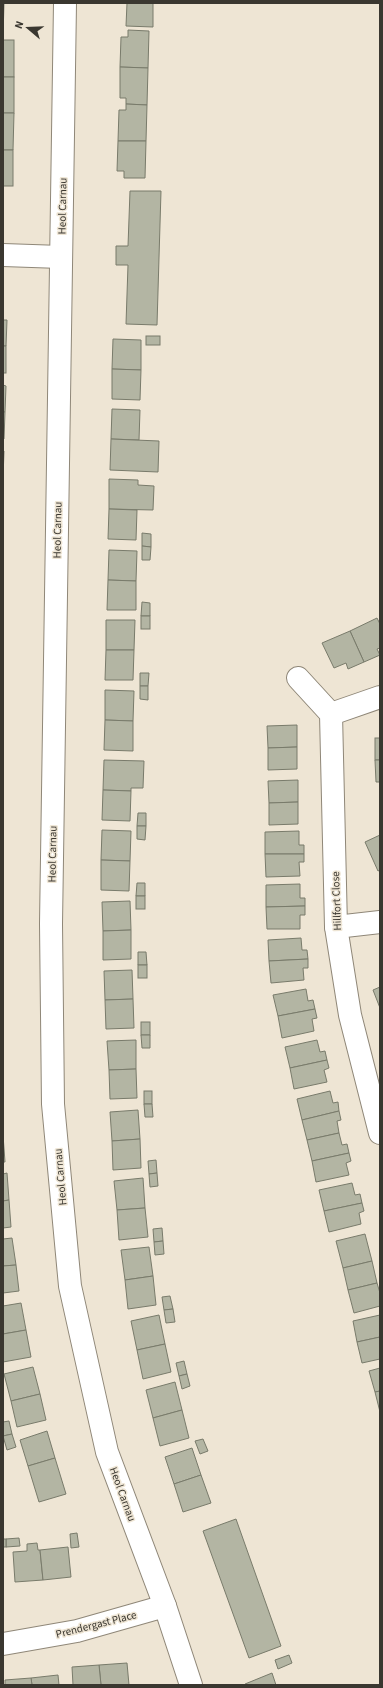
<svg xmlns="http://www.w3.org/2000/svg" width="383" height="1688" viewBox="0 0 383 1688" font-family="'Source Sans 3',sans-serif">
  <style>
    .building { fill: #b3b5a3; stroke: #797b6b }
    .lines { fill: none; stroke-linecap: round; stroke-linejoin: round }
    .street-casing { stroke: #8f8778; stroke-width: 24 }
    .street { stroke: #fff; stroke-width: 22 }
    .labels { text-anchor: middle; stroke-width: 3; stroke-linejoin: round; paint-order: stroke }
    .street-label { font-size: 11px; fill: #3a3730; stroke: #eee5d4 }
  </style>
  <rect width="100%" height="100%" fill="#eee5d4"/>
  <g class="building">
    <path d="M 3,3 L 4,3 L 3,36 Z"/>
    <path d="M 127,3 L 153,3 L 153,27 L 126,26 Z"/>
    <path d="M 128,30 L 149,31 L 148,68 L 120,67 L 121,37 L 128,37 Z"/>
    <rect x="3" y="40" width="11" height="37"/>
    <path d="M 120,67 L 148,68 L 147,105 L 126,104 L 126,98 L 120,98 Z"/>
    <rect x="3" y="77" width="11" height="36"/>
    <path d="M 126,104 L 147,105 L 146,141 L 118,141 L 119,110 L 126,110 Z"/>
    <path d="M 3,113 L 14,113 L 13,150 L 3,150 Z"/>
    <path d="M 118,141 L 146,141 L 145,178 L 124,178 L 124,171 L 117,171 Z"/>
    <rect x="3" y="150" width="10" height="36"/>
    <path d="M 130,191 L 161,191 L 157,325 L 126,324 L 128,265 L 116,265 L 116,246 L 128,246 Z"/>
    <path d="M 3,320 L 7,320 L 6,346 L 3,346 Z"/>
    <rect x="146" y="336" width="14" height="9"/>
    <path d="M 113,339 L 141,340 L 141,370 L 112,369 Z"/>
    <rect x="3" y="346" width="3" height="27"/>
    <path d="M 112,369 L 141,370 L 140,400 L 112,399 Z"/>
    <path d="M 3,385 L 6,386 L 5,412 L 3,412 Z"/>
    <path d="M 112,409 L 140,410 L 139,440 L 111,439 Z"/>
    <path d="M 3,412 L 5,412 L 4,439 L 3,439 Z"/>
    <path d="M 111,439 L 159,441 L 158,472 L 110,470 Z"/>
    <path d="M 3,451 L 4,451 L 3,478 Z"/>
    <path d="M 109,479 L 138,480 L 138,485 L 154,486 L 153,510 L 109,509 Z"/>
    <path d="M 109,509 L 137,510 L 136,540 L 108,539 Z"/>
    <path d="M 142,533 L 151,534 L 151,547 L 142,546 Z"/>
    <path d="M 142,546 L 151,547 L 150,560 L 142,560 Z"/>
    <path d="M 109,550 L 137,551 L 136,581 L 108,580 Z"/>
    <path d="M 108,580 L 136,581 L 136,610 L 107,610 Z"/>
    <path d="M 142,602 L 150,603 L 150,616 L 141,616 Z"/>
    <rect x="141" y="616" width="9" height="13"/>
    <path d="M 377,618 L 380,624 L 380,648 L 377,649 L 380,655 L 364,662 L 350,631 Z"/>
    <path d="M 106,620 L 135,620 L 134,650 L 106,650 Z"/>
    <path d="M 350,631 L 364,662 L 348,669 L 346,663 L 334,668 L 322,643 Z"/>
    <path d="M 106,650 L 134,650 L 133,680 L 105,680 Z"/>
    <path d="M 140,673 L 149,673 L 148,686 L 140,686 Z"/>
    <path d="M 140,686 L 148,686 L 148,700 L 140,699 Z"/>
    <path d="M 105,690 L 134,691 L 133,721 L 105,720 Z"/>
    <path d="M 105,720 L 133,721 L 133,751 L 104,750 Z"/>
    <path d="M 297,725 L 297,747 L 268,748 L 267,726 Z"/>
    <rect x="375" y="738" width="5" height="22"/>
    <path d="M 297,747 L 297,769 L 268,770 L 268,748 Z"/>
    <path d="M 104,760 L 144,761 L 143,788 L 131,788 L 131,791 L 103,790 Z"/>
    <path d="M 375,760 L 380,760 L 380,782 L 376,782 Z"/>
    <path d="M 298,780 L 298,802 L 269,803 L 268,781 Z"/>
    <path d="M 103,790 L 131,791 L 130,821 L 102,820 Z"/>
    <path d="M 298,802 L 298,824 L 269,825 L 269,803 Z"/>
    <path d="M 138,813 L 146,813 L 146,826 L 137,826 Z"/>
    <path d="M 137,826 L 146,826 L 145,840 L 137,839 Z"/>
    <path d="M 102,830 L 131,831 L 130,861 L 101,860 Z"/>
    <path d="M 299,831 L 299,845 L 304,845 L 304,854 L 265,854 L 265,832 Z"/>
    <path d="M 380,835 L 380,870 L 378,871 L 365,842 Z"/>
    <path d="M 265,854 L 304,854 L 304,862 L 299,862 L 300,876 L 266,877 Z"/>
    <path d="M 101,860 L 130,861 L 129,891 L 101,890 Z"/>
    <path d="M 137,883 L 145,883 L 145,896 L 136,896 Z"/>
    <path d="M 300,884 L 300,898 L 305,898 L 305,906 L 266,907 L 266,885 Z"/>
    <rect x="136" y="896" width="9" height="13"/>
    <path d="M 130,901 L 131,930 L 103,931 L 102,902 Z"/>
    <path d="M 305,906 L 305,915 L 300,915 L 300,929 L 267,929 L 266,907 Z"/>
    <path d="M 131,930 L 131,959 L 103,960 L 103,931 Z"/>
    <path d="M 301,938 L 302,950 L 307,950 L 308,959 L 269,961 L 268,940 Z"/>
    <path d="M 138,952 L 146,952 L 147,965 L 138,965 Z"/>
    <path d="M 308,959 L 308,968 L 303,968 L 304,980 L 271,983 L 269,961 Z"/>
    <rect x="138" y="965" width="9" height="13"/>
    <path d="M 132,970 L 133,999 L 105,1000 L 104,971 Z"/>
    <path d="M 380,987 L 380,1008 L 373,990 Z"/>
    <path d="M 306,989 L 308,1001 L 313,1000 L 315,1009 L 278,1016 L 273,995 Z"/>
    <path d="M 133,999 L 134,1028 L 106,1029 L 105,1000 Z"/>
    <path d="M 315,1009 L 317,1018 L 312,1019 L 314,1031 L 282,1038 L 278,1016 Z"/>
    <rect x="141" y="1022" width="9" height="13"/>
    <path d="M 141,1035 L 150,1035 L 150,1048 L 142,1048 Z"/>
    <path d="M 136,1040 L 136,1069 L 109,1070 L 107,1041 Z"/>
    <path d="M 317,1040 L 320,1052 L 325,1051 L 327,1060 L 290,1068 L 285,1047 Z"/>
    <path d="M 327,1060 L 329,1068 L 324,1070 L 327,1082 L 294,1089 L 290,1068 Z"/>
    <path d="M 136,1069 L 137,1098 L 110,1099 L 109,1070 Z"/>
    <rect x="144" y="1091" width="8" height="13"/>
    <path d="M 330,1091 L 333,1103 L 338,1102 L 339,1111 L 302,1120 L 297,1099 Z"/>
    <path d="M 144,1104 L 152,1104 L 153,1117 L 145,1117 Z"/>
    <path d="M 138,1110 L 140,1139 L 112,1141 L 110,1112 Z"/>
    <path d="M 339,1111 L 341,1120 L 337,1121 L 339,1133 L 307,1140 L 302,1120 Z"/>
    <path d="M 339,1133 L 342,1145 L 347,1144 L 349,1153 L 312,1161 L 307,1140 Z"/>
    <path d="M 3,1135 L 5,1162 L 3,1162 Z"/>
    <path d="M 140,1139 L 141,1168 L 113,1170 L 112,1141 Z"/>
    <path d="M 349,1153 L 351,1161 L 346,1163 L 349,1175 L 316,1182 L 312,1161 Z"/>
    <path d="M 156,1160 L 157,1173 L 149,1174 L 148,1161 Z"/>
    <path d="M 7,1173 L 9,1200 L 3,1201 L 3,1174 Z"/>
    <path d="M 157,1173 L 158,1186 L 150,1187 L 149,1174 Z"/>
    <path d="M 143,1178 L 145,1208 L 117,1210 L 114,1181 Z"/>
    <path d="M 352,1183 L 355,1195 L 360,1194 L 362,1203 L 324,1211 L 319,1190 Z"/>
    <path d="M 9,1200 L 11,1227 L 3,1228 L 3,1201 Z"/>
    <path d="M 362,1203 L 364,1211 L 359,1213 L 361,1224 L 329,1232 L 324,1211 Z"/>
    <path d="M 145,1208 L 148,1237 L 119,1240 L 117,1210 Z"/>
    <path d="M 162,1228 L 163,1241 L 154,1242 L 153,1229 Z"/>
    <path d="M 365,1234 L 372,1261 L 343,1268 L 336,1241 Z"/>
    <path d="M 12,1238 L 16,1265 L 3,1266 L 3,1239 Z"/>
    <path d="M 163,1241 L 164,1254 L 155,1255 L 154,1242 Z"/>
    <path d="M 149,1247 L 153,1276 L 125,1280 L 121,1250 Z"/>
    <path d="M 372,1261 L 377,1283 L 348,1290 L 343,1268 Z"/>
    <path d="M 16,1265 L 19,1291 L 3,1293 L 3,1266 Z"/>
    <path d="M 153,1276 L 156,1305 L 128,1309 L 125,1280 Z"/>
    <path d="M 377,1283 L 380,1293 L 380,1306 L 354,1313 L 348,1290 Z"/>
    <path d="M 170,1296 L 173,1309 L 164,1310 L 162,1297 Z"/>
    <path d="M 21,1303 L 26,1330 L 3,1334 L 3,1306 Z"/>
    <path d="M 173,1309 L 175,1322 L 166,1323 L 164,1310 Z"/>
    <path d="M 159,1315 L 165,1344 L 137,1350 L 131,1321 Z"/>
    <path d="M 380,1315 L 380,1337 L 357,1342 L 353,1321 Z"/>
    <path d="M 26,1330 L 31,1357 L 3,1362 L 3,1334 Z"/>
    <path d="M 380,1337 L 380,1359 L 362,1363 L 357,1342 Z"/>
    <path d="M 165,1344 L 171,1372 L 143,1379 L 137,1350 Z"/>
    <path d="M 184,1361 L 187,1374 L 179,1376 L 176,1363 Z"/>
    <path d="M 33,1367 L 40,1394 L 11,1401 L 4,1374 Z"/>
    <path d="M 380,1368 L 380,1391 L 375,1392 L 369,1371 Z"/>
    <path d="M 187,1374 L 190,1386 L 182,1389 L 179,1376 Z"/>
    <path d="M 175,1382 L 182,1410 L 153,1418 L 146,1390 Z"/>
    <path d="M 380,1391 L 380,1412 L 375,1392 Z"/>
    <path d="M 40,1394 L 46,1420 L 17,1427 L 11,1401 Z"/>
    <path d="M 182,1410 L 189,1438 L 160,1446 L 153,1418 Z"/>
    <path d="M 9,1421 L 12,1434 L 3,1436 L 3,1422 Z"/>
    <path d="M 47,1431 L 55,1458 L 28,1466 L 20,1440 Z"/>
    <path d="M 12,1434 L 16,1447 L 7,1450 L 3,1436 Z"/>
    <path d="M 203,1439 L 208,1451 L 200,1454 L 195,1441 Z"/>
    <path d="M 192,1448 L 201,1475 L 174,1484 L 165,1457 Z"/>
    <path d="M 55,1458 L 66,1494 L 39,1502 L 28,1466 Z"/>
    <path d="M 201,1475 L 211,1503 L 183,1512 L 174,1484 Z"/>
    <path d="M 236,1519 L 281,1646 L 249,1658 L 203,1531 Z"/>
    <path d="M 77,1533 L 79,1547 L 71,1548 L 70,1534 Z"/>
    <path d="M 19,1538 L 20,1546 L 6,1547 L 6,1539 Z"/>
    <rect x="3" y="1539" width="3" height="8"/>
    <path d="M 37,1543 L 38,1550 L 40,1550 L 43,1580 L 15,1582 L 13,1552 L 27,1551 L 27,1544 Z"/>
    <path d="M 68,1547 L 71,1577 L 43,1580 L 40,1550 Z"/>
    <path d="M 289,1655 L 292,1663 L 278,1669 L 275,1660 Z"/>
    <path d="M 127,1663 L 129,1685 L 101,1685 L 99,1665 Z"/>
    <path d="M 99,1665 L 101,1685 L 73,1685 L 72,1667 Z"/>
    <path d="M 272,1673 L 276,1685 L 245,1685 L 245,1684 Z"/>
    <path d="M 58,1675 L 59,1685 L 32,1685 L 31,1678 Z"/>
    <path d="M 31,1678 L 32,1685 L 5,1685 L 5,1680 Z"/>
  </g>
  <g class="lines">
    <defs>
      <g id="street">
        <path d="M 65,3 L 51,924 L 53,1104 L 70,1286 L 107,1452 L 165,1606 L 191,1685"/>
        <path d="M 3,255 L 61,257"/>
        <path d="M 298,678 L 331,714 L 336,927 L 350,1015 L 380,1133"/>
        <path d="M 331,714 L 380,697"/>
        <path d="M 336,927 L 380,922"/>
        <path d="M 3,1644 L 77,1631 L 165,1606"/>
      </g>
    </defs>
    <use href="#street" class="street-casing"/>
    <use href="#street" class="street"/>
  </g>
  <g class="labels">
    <g class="street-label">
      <text transform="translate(62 206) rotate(-89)" y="4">Heol Carnau</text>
      <text transform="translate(57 530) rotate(-89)" y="4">Heol Carnau</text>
      <text transform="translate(52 854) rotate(-89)" y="4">Heol Carnau</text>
      <text transform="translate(336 901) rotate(-92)" y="4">Hillfort Close</text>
      <text transform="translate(60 1177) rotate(-95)" y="4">Heol Carnau</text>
      <text transform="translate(123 1494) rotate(70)" y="4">Heol Carnau</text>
      <text transform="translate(96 1624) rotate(-14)" y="4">Prendergast Place</text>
    </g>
  </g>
  <rect width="383" height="1688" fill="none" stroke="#3a3730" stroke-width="8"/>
  <g transform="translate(28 28) rotate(289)" stroke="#eee5d4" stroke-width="3" paint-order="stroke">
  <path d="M0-3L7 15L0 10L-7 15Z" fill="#3a3730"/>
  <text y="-6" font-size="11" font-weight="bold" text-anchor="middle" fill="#3a3730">N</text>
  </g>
</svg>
